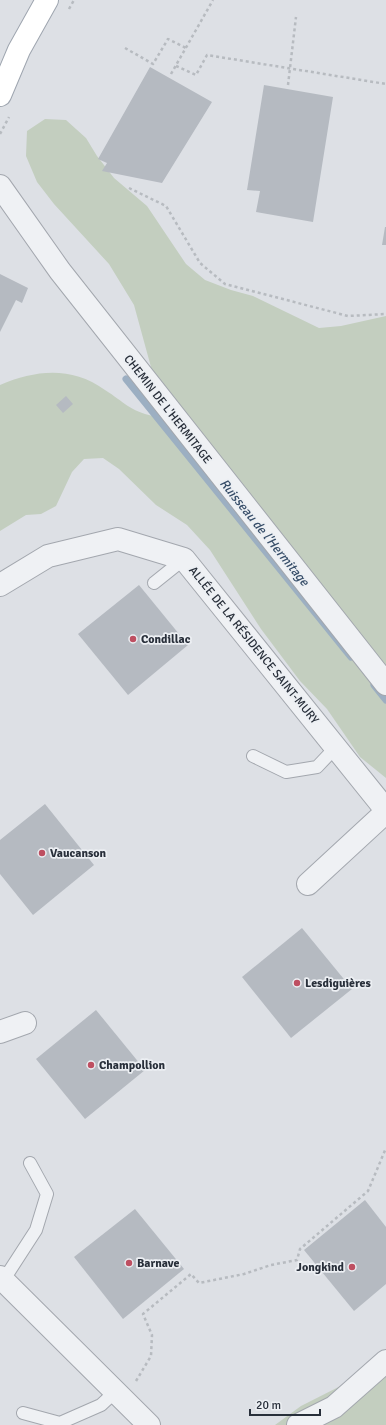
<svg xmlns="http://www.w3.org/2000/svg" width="386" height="1425" viewBox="0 0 386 1425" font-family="Signika,sans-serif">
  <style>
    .green { fill: #c3cebf }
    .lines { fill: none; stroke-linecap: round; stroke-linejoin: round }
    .stream { stroke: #9cafc2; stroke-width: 7 }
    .building { fill: #b5bac1 }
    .lane-casing { stroke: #a3a7ae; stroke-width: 14 }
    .street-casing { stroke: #a3a7ae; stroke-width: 24 }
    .primary-casing { stroke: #9ea5af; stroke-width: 24 }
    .path { stroke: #b7bbc0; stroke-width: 2.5; stroke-dasharray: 3 3; stroke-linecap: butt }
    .lane { stroke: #eff1f4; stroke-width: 12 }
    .street { stroke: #eff1f4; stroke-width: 22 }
    .primary { stroke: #fff; stroke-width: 22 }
    .poi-dot { fill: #be4f61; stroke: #eceff3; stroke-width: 1.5 }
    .labels { text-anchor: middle; stroke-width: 3.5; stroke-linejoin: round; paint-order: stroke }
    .street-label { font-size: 12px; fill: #282f3a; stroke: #eceff3 }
    .poi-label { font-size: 12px; font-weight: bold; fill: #282f3a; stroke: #eceff3; text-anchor: start }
    .water-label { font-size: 13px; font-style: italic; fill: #374e69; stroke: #eceff3 }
  </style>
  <rect width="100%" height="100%" fill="#dde0e5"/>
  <g class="green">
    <path d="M 45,119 L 66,120 L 86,138 L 97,156 L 114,178 L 147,206 L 186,264 L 205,280 L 231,290 L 253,296 L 319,328 L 341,326 L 386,316 L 386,778 L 360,757 L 327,709 L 300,681 L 261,629 L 210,550 L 187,525 L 156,505 L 119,469 L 103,458 L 84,459 L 72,472 L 56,506 L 41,514 L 26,515 L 0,531 L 0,385 C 36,370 71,366 105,390 C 124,402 130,411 153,416 L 160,400 L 134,305 L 109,264 L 54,204 L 37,182 L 26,156 L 27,131 Z"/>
    <path d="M 386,1363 L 386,1425 L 275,1425 L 301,1406 Z"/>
  </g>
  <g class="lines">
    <g class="stream">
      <path d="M 126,379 L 351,657"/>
      <path d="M 374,685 L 386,700"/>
    </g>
  </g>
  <g class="building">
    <path d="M 150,67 L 212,102 L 162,183 L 102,171 L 107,163 L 98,159 Z"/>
    <path d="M 264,85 L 333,97 L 313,222 L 256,212 L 260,191 L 247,190 Z"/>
    <path d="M 385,227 L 386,227 L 386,245 L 382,245 Z"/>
    <path d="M 0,274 L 28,288 L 22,303 L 16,300 L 0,332 Z"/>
    <path d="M 66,396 L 73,404 L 63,413 L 56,405 Z"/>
    <path d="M 139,585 L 188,645 L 128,695 L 78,634 Z"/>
    <path d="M 45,804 L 94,865 L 33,915 L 0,874 L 0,840 Z"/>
    <path d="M 302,928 L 352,989 L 291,1038 L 242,977 Z"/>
    <path d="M 96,1010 L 145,1070 L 85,1119 L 36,1059 Z"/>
    <path d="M 365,1200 L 386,1227 L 386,1284 L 354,1311 L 304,1250 Z"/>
    <path d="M 135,1209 L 184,1269 L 123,1319 L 74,1257 Z"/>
  </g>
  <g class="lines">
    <defs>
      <g id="lane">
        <path d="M 154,583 L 184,559"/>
        <path d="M 253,756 L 286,772 L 317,767 L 336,747"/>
        <path d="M 3,1281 L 36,1230 L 47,1194 L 30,1163"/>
        <path d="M 23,1413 L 60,1423 L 101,1405 L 115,1392"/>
      </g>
      <g id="street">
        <path d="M 0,186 L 60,271 L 386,684"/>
        <path d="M 0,585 L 48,556 L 118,539 L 184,559 L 386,810"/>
        <path d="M 308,884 L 386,812"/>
        <path d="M 0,1032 L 25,1023"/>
        <path d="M 0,1277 L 149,1425"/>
        <path d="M 298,1425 L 334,1407 L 386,1361"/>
      </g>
      <path id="primary" d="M 0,95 L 19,50 L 47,0"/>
    </defs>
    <use href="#lane" class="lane-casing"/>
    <use href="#street" class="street-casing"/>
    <use href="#primary" class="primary-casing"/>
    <g class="path">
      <path d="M 69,9 L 74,0"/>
      <path d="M 125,48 L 153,64 L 168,39 L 186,48"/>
      <path d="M 176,66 L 196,75 L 207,55 L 386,84"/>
      <path d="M 171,74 L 213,0"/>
      <path d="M 288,85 L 296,17"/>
      <path d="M 0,134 L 9,117"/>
      <path d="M 129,188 L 166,206 L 200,263 L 225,284 L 348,316 L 386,314"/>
      <path d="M 136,1381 L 151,1356 L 152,1335 L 143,1314 L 191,1274 L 199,1283 L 244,1274 L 271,1265 L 297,1260 L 300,1249 L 368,1191 L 386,1148"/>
    </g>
    <use href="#lane" class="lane"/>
    <use href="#street" class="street"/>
    <use href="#primary" class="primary"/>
  </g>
  <g class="poi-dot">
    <circle cx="133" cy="639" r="4"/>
    <circle cx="42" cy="853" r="4"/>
    <circle cx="297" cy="983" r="4"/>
    <circle cx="91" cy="1065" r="4"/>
    <circle cx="129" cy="1263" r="4"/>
    <circle cx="352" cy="1267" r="4"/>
  </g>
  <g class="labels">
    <g class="street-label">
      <text transform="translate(168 409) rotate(52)" y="4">CHEMIN DE L'HERMITAGE</text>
      <text transform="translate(254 645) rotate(51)" y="4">ALLÉE DE LA RÉSIDENCE SAINT-MURY</text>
    </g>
    <g class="poi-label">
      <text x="141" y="643">Condillac</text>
      <text x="50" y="857">Vaucanson</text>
      <text x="305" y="987">Lesdiguières</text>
      <text x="99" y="1069">Champollion</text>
      <text x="137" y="1267">Barnave</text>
      <text x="344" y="1271" text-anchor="end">Jongkind</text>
    </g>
    <g class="water-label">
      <text transform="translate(265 532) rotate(51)" y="5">Ruisseau de l'Hermitage</text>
    </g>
  </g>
  <path d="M250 1409v6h70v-6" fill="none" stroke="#282f3a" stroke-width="2"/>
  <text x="256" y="1409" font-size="12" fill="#282f3a" stroke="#eceff3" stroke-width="3" paint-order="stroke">20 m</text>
</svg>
